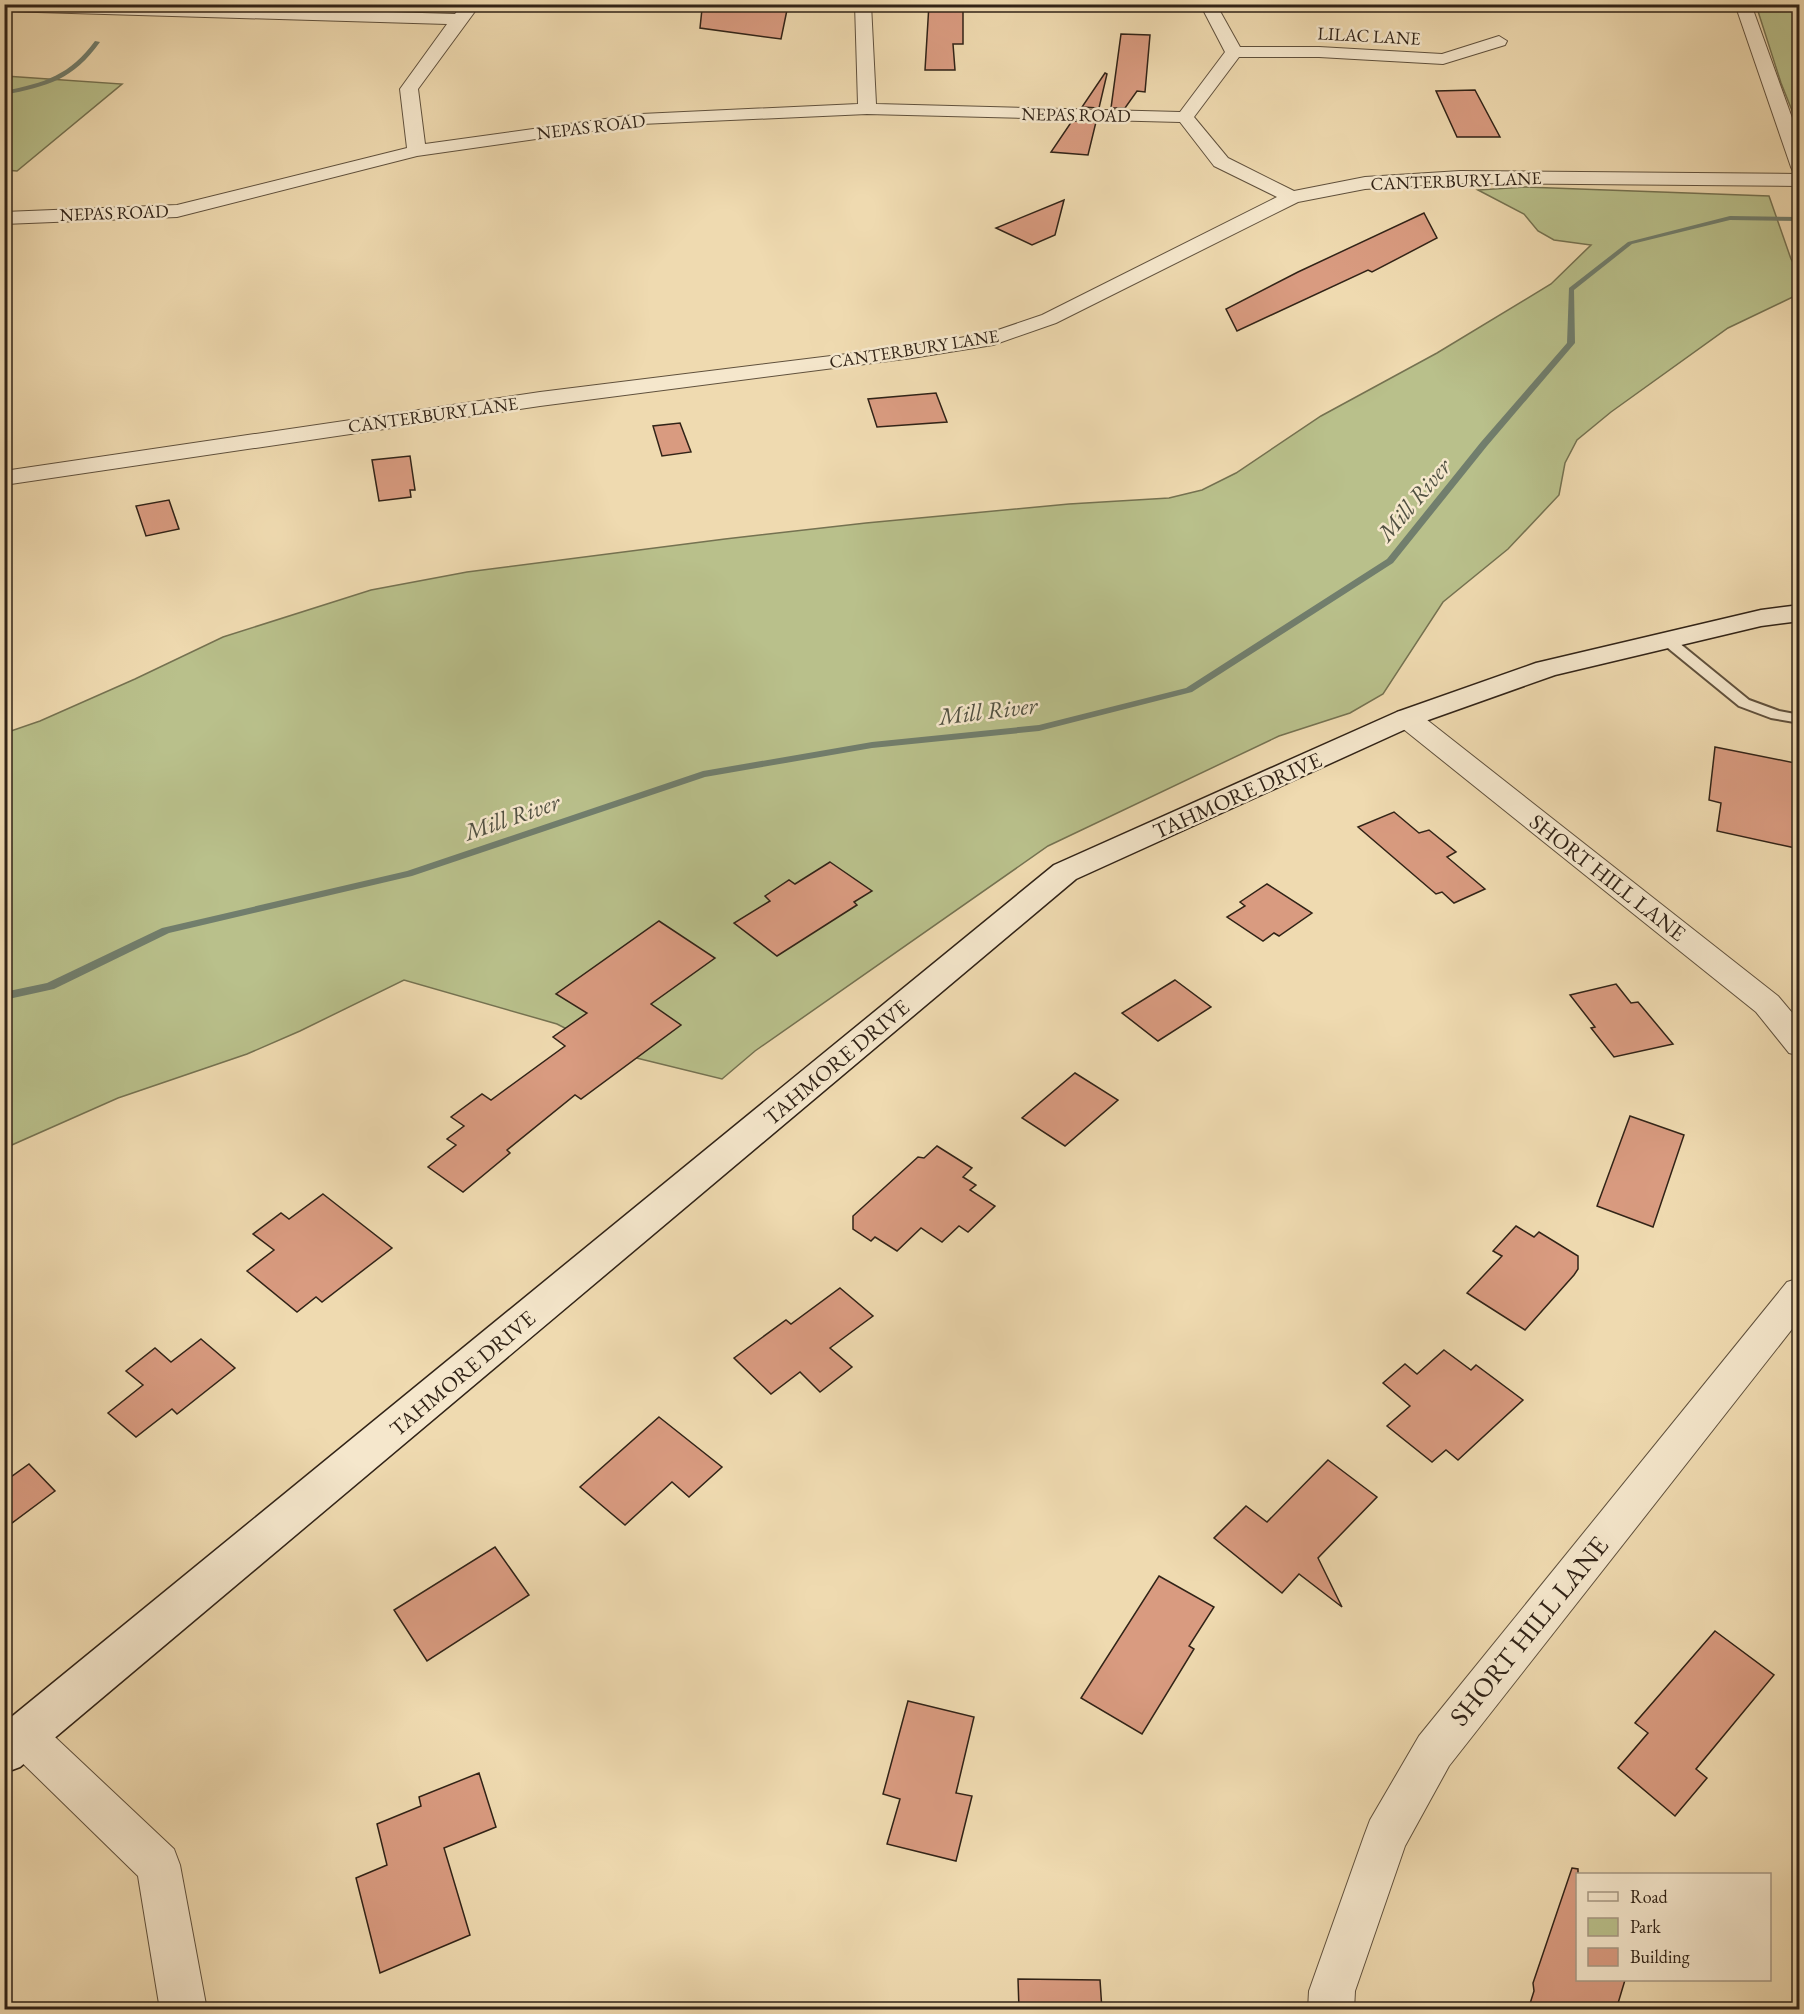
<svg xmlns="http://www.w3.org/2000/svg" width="1804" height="2014" viewBox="0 0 1804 2014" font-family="'EB Garamond',serif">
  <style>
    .green { fill: #b9c08b; stroke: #757251; stroke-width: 1.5 }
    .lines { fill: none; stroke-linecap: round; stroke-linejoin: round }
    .stream { fill: #717e6d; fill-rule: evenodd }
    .building { fill: #d99b80; stroke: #312317; stroke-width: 1.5 }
    .lane-casing { stroke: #60513d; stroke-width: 4 }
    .street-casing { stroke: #60513d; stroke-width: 2 }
    .secondary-casing { stroke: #312317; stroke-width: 3 }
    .lane { fill: #f5e7cc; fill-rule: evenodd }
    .street { fill: #f5e7cc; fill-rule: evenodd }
    .secondary { fill: #f5e7cc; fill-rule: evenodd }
    .labels { text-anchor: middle; stroke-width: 5; stroke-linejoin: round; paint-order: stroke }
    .far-street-label { font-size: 18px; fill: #312317; stroke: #f5e7cc }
    .street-label { font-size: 22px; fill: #312317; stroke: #f5e7cc }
    .water-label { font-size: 24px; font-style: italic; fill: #515142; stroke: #f5e7cc }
    .near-street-label { font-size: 27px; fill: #312317; stroke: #f5e7cc }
  </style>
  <rect width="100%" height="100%" fill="#efdab0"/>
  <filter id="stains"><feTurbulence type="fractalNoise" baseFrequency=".00333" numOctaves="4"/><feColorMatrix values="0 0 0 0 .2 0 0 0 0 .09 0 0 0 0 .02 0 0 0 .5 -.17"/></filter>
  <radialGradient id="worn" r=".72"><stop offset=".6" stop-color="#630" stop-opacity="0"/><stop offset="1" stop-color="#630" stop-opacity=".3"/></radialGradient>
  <g class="green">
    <path d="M 1756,5 L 1799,5 L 1799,128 L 1781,83 Z"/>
    <path d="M 5,76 L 122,84 L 17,171 L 5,170 Z"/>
    <path d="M 1525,187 L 1769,196 L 1791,259 L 1799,273 L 1799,294 L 1728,328 L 1611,412 L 1577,440 L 1565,463 L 1559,495 L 1508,549 L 1443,602 L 1383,694 L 1350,713 L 1279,736 L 1048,846 L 755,1051 L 722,1079 L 612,1052 L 557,1024 L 404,980 L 300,1031 L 247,1054 L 118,1098 L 5,1148 L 5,733 L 40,721 L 135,679 L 223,637 L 371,590 L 467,572 L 725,539 L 866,523 L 1069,504 L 1169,498 L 1202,490 L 1236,473 L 1321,416 L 1437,353 L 1551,284 L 1591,245 L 1554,240 L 1538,231 L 1524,214 L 1478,190 Z"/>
  </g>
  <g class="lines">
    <g class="stream">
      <path d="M 95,41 L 100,42 C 73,80 48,86 4,95 L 4,91 C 45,83 70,75 95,41 Z"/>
      <path d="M 1730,216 L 1800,217 L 1800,221 L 1730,220 L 1632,244 L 1574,290 L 1575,343 L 1487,446 L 1393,563 L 1192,692 L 1039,731 L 872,748 L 705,777 L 412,876 L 169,933 L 54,989 L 4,1000 L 4,992 L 47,983 L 162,928 L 407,871 L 703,771 L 872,742 L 1039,725 L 1186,688 L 1387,559 L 1481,442 L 1567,343 L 1569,288 L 1628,242 Z"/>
    </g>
  </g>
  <g class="building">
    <path d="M 929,4 L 963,4 L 963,44 L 953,44 L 955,70 L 925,70 Z"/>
    <path d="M 702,9 L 787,10 L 781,39 L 700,28 Z"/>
    <path d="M 1121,34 L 1150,35 L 1145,92 L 1137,91 L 1125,108 L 1111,108 Z"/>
    <path d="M 1105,73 L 1107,74 L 1099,108 L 1082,107 Z"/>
    <path d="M 1475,90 L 1500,137 L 1457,137 L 1436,91 Z"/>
    <path d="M 1072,121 L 1096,122 L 1088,155 L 1051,152 Z"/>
    <path d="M 1064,200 L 1055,235 L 1032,245 L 996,228 Z"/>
    <path d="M 1424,213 L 1437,238 L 1372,272 L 1368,270 L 1237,331 L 1226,309 L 1298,272 Z"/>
    <path d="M 936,393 L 947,422 L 877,427 L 868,399 Z"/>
    <path d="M 680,423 L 691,452 L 662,456 L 653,426 Z"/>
    <path d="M 410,456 L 415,490 L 410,490 L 411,497 L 379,501 L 372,460 Z"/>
    <path d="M 169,500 L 179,529 L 146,536 L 136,506 Z"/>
    <path d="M 1715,747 L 1800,764 L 1800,849 L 1717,831 L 1721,803 L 1709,800 Z"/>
    <path d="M 1394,812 L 1419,833 L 1429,830 L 1456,852 L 1447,857 L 1485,889 L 1454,903 L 1442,892 L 1436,894 L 1358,827 Z"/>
    <path d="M 830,862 L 872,891 L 854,902 L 857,905 L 777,956 L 734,923 L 770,901 L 765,896 L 789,880 L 795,884 Z"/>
    <path d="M 1267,884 L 1312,913 L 1279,936 L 1274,933 L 1263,941 L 1227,917 L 1245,906 L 1240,902 Z"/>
    <path d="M 659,921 L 715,958 L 651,1004 L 681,1025 L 581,1099 L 575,1095 L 507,1150 L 510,1153 L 463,1192 L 428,1167 L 456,1145 L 447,1139 L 464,1126 L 451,1117 L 482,1094 L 491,1100 L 565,1046 L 553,1037 L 587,1013 L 556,994 Z"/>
    <path d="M 1175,980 L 1211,1007 L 1158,1041 L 1122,1013 Z"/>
    <path d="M 1616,984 L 1631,1003 L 1638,1002 L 1673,1044 L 1614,1057 L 1591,1028 L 1595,1027 L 1570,995 Z"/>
    <path d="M 1075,1073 L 1118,1100 L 1065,1146 L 1022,1118 Z"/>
    <path d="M 1630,1116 L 1684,1135 L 1653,1227 L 1597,1206 Z"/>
    <path d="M 937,1146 L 972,1168 L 963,1177 L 976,1185 L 970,1190 L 995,1206 L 968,1232 L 959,1226 L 942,1242 L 921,1228 L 897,1251 L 875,1237 L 871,1241 L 853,1229 L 853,1216 L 918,1157 L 924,1158 Z"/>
    <path d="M 323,1194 L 392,1248 L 322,1302 L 316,1297 L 297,1312 L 247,1271 L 274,1250 L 253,1234 L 281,1213 L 289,1219 Z"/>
    <path d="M 1516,1226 L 1534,1237 L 1539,1232 L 1578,1256 L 1578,1269 L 1574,1275 L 1525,1330 L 1467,1293 L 1502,1256 L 1493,1251 Z"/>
    <path d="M 840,1288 L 873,1316 L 830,1348 L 852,1367 L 820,1392 L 800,1372 L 771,1394 L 734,1358 L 786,1320 L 791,1324 Z"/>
    <path d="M 201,1339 L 235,1368 L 177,1414 L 172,1409 L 136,1437 L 108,1413 L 143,1385 L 126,1371 L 155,1348 L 171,1362 Z"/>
    <path d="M 1444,1350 L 1471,1370 L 1476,1365 L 1523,1400 L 1458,1460 L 1446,1450 L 1432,1462 L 1387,1426 L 1410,1406 L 1383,1383 L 1405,1364 L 1417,1374 Z"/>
    <path d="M 659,1417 L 722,1467 L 689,1497 L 672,1482 L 625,1525 L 580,1487 Z"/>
    <path d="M 1328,1460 L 1377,1497 L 1318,1558 L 1342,1607 L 1299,1574 L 1282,1593 L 1214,1538 L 1246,1506 L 1267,1522 Z"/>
    <path d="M 29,1464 L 55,1491 L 4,1529 L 4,1482 Z"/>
    <path d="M 495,1547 L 529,1595 L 427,1661 L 394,1610 Z"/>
    <path d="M 1159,1576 L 1214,1607 L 1189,1646 L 1194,1649 L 1142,1734 L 1081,1698 Z"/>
    <path d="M 1715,1631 L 1774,1675 L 1696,1769 L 1707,1778 L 1675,1816 L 1618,1768 L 1648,1733 L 1635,1723 Z"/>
    <path d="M 908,1701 L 974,1717 L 956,1793 L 972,1796 L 956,1861 L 887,1844 L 900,1799 L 883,1794 Z"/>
    <path d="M 479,1773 L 496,1827 L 444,1848 L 470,1935 L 380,1973 L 356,1878 L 387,1865 L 377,1824 L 421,1806 L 419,1797 Z"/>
    <path d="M 1572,1868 L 1578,1869 L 1578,1980 L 1625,1980 L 1616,2010 L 1528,2010 L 1534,1991 L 1533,1983 Z"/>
    <path d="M 1018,1979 L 1100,1980 L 1102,2010 L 1019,2010 Z"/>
  </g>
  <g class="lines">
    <defs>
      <path id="lane" d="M 1668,637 L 1673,638 L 1749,700 L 1779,711 L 1800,715 L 1800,723 L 1771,718 L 1739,706 L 1663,644 L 1661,641 Z"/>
      <g id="street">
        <path d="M 4,4 L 121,4 L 455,14 L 463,4 L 476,4 L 478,7 L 476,10 L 418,89 L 425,144 L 641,114 L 858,104 L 855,4 L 871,4 L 876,104 L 1180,112 L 1225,52 L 1200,4 L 1216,4 L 1240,47 L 1319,47 L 1442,54 L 1499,36 L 1507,41 L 1505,45 L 1443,64 L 1319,57 L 1239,57 L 1194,117 L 1228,158 L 1294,191 L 1365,177 L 1460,171 L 1800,174 L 1800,186 L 1460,183 L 1365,189 L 1298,202 L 1056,323 L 993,345 L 912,358 L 540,406 L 4,485 L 4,471 L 540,392 L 912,346 L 989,333 L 1042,315 L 1277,197 L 1214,166 L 1180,122 L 867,114 L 641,124 L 417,156 L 177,217 L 4,224 L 4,212 L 177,205 L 407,148 L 400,89 L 447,24 L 4,11 Z"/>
        <path d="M 1735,4 L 1751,4 L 1800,140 L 1800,172 L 1793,171 L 1791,167 Z"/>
        <path d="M 1407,710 L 1417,712 L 1778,996 L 1800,1022 L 1800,1056 L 1789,1053 L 1756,1012 L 1397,724 L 1393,718 L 1397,712 Z"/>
        <path d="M 1800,1278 L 1800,1319 L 1449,1766 L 1405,1846 L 1355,1991 L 1354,2010 L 1308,2010 L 1309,1991 L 1364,1836 L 1370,1820 L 1419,1736 L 1787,1282 Z"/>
        <path d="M 24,1716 L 39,1722 L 174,1849 L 180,1865 L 207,2010 L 160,2010 L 138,1876 L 9,1750 C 4,1739 4,1733 9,1722 Z"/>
      </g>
      <path id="secondary" d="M 1800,605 L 1800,621 L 1761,626 L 1555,675 L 1417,724 L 1076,879 L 20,1767 L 4,1773 L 4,1723 L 1054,865 L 1397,712 L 1536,663 L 1761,610 Z"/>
    </defs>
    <use href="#lane" class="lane-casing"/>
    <use href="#street" class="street-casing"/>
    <use href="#secondary" class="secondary-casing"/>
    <use href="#lane" class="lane"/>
    <use href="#street" class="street"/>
    <use href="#secondary" class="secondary"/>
  </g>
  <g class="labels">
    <g class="far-street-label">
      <text transform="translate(1369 36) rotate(3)" y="6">LILAC LANE</text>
      <text transform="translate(1076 115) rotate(1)" y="6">NEPAS ROAD</text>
      <text transform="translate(591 127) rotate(-7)" y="6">NEPAS ROAD</text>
      <text transform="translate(1456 181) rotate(-2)" y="6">CANTERBURY LANE</text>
      <text transform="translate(114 213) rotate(-2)" y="6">NEPAS ROAD</text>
      <text transform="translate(914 349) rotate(-9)" y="6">CANTERBURY LANE</text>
      <text transform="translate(433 415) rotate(-8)" y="6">CANTERBURY LANE</text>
    </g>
    <g class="street-label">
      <text transform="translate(1237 795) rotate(-24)" y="8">TAHMORE DRIVE</text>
      <text transform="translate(1608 877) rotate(38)" y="8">SHORT HILL LANE</text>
      <text transform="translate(836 1062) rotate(-40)" y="8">TAHMORE DRIVE</text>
      <text transform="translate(462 1373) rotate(-40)" y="8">TAHMORE DRIVE</text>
    </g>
    <g class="water-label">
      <text transform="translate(1414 500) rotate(-50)" y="8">Mill River</text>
      <text transform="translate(988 711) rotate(-7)" y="8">Mill River</text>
      <text transform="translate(512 817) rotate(-19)" y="8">Mill River</text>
    </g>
    <g class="near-street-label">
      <text transform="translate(1529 1631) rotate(-51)" y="9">SHORT HILL LANE</text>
    </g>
  </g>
  <rect width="1804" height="2014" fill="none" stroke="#efdab0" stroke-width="24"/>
  <rect x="6" y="6" width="1792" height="2002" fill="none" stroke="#312317" stroke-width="3"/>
  <rect x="12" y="12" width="1780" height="1990" fill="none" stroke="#312317" stroke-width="1.5"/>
  <rect x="1576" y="1873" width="195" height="108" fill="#f5e7cc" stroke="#a79984" stroke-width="1.5"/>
  <rect x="1588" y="1892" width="30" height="9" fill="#f5e7cc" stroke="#a79984" stroke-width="1.5"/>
  <text x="1630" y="1903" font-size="18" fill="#312317">Road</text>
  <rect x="1588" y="1918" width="30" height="18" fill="#b9c08b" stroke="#a79984" stroke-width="1.5"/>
  <text x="1630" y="1933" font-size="18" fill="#312317">Park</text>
  <rect x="1588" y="1948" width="30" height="18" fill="#d99b80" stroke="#a79984" stroke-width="1.5"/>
  <text x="1630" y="1963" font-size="18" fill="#312317">Building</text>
  <rect width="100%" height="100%" filter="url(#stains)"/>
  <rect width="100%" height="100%" fill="url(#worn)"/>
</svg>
